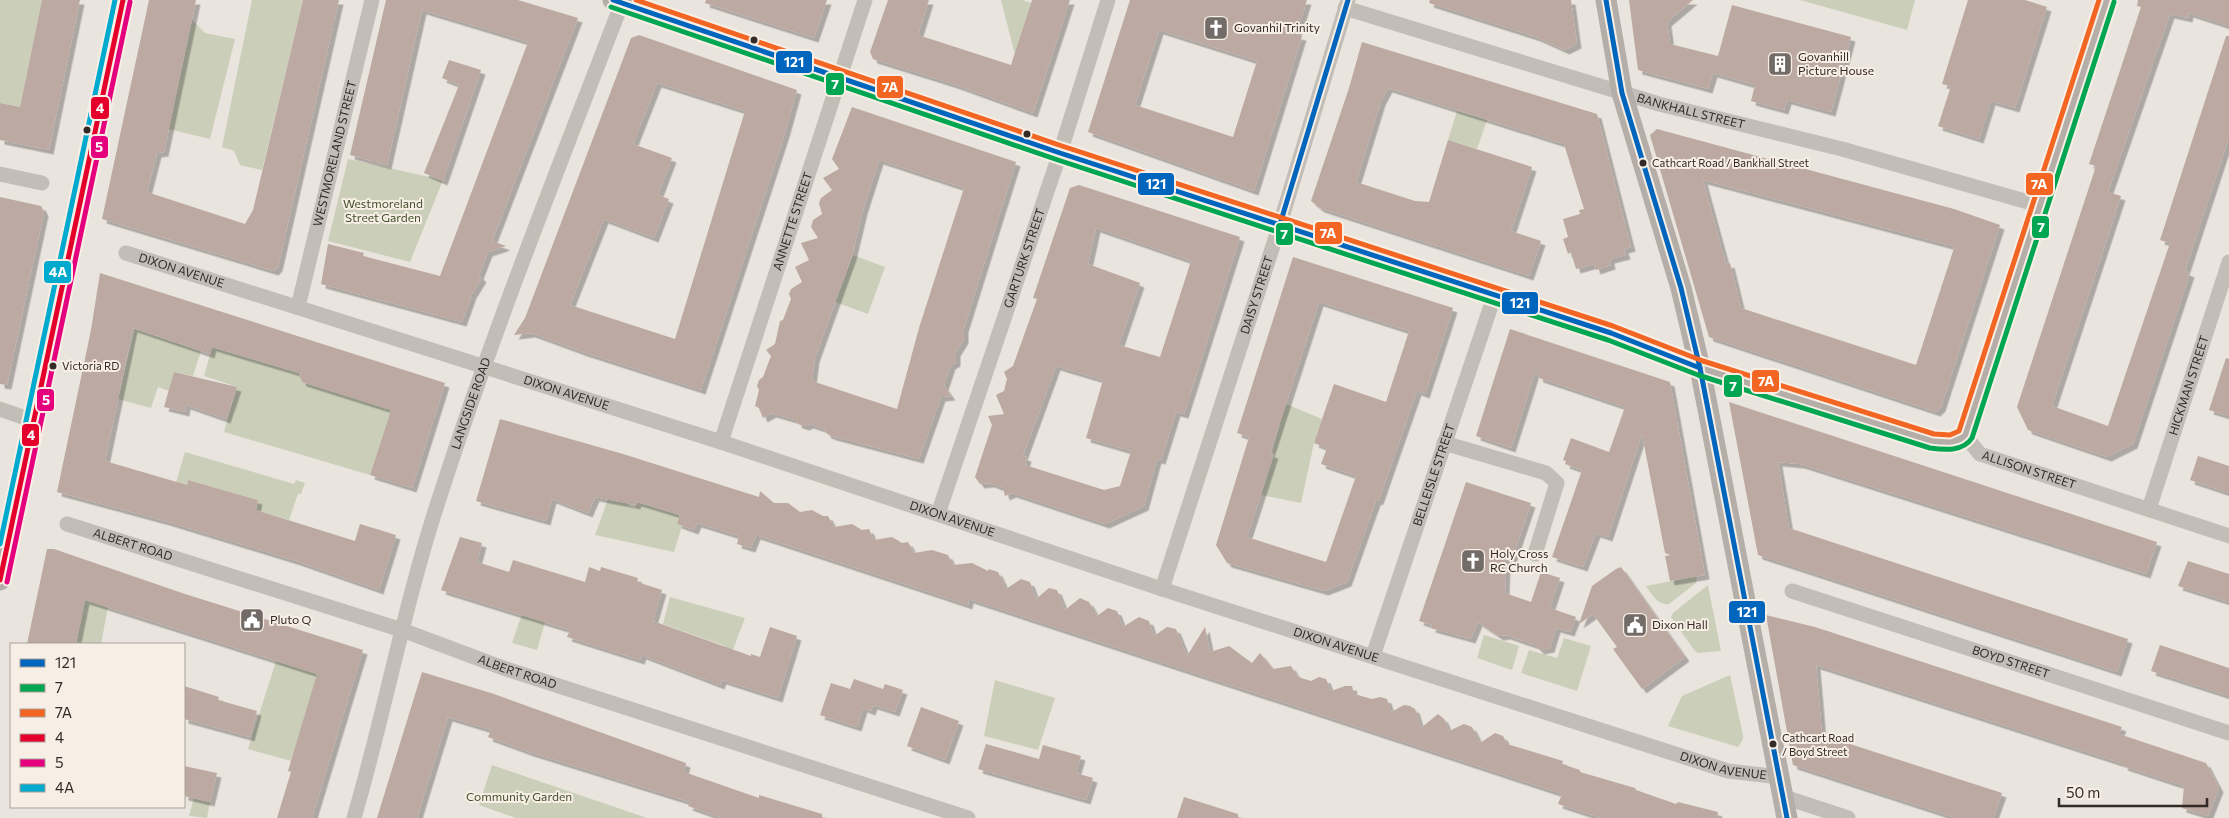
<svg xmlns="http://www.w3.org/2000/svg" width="2229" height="818" viewBox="0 0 2229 818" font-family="Commissioner,sans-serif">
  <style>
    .green { fill: #cbcfb9 }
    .building { fill: #bca9a1; fill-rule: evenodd; filter: url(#shadow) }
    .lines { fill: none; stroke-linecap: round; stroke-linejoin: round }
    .street { stroke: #c3bdb7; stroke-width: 15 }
    .secondary { stroke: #b4ada8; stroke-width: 21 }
    .bus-1-casing { stroke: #f7efe5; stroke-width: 9 }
    .bus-2-casing { stroke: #f7efe5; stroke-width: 9 }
    .bus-3-casing { stroke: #f7efe5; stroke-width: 9 }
    .bus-4-casing { stroke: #f7efe5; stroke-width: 9 }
    .bus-5-casing { stroke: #f7efe5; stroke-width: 9 }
    .bus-6-casing { stroke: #f7efe5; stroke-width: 9 }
    .bus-1 { stroke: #0065bd; stroke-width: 5 }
    .bus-2 { stroke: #00a651; stroke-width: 5 }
    .bus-3 { stroke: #f26522; stroke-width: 5 }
    .bus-4 { stroke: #e4002b; stroke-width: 5 }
    .bus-5 { stroke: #e5007d; stroke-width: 5 }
    .bus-6 { stroke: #00a9ce; stroke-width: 5 }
    .bus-dot { fill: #332a27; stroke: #f7efe5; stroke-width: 2 }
    .labels { text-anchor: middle; stroke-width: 4; stroke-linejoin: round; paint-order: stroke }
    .bus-label { font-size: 11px; fill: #332a27; stroke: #f7efe5; text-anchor: start }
    .poi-label { font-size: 12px; fill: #332a27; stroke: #f7efe5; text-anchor: start }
    .street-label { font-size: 12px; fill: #332a27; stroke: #f7efe5 }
    .park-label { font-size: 12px; fill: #424f2c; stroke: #f7efe5 }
    .line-badge { stroke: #f7efe5; stroke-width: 2 }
    .badge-label { font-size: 14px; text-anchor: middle; font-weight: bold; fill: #fff }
  </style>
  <defs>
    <filter id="shadow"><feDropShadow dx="4.5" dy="4.5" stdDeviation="0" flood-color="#0004"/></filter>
  </defs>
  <rect width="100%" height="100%" fill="#eae4de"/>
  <g class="green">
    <path d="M 0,0 L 42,0 L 20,107 L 0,103 Z"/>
    <path d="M 252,0 L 303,0 L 262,170 L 240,165 L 234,151 L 222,147 Z"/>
    <path d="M 1001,0 L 1023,0 L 1031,3 L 1015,55 Z"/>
    <path d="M 1800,0 L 1915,0 L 1907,30 Z"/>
    <path d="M 192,20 L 205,33 L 235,39 L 210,139 L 168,129 Z"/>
    <path d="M 1457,111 L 1487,120 L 1477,149 L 1448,140 Z"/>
    <path d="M 348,159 L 443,180 L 410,262 L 328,241 Z"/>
    <path d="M 853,255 L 885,267 L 868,314 L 835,302 Z"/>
    <path d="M 135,329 L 201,351 L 193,376 L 174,372 L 169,391 L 158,387 L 151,408 L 118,399 Z"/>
    <path d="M 212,347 L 299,373 L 391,410 L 370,475 L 224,432 L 237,387 L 204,376 Z"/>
    <path d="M 1286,404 L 1322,419 L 1314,443 L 1301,503 L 1261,495 C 1271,464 1275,435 1286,404 Z"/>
    <path d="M 185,452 L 294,484 L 296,480 L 305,483 L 301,494 L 298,494 L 289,520 L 256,510 L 258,500 L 188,480 L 185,489 L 175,486 Z"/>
    <path d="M 612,488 L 632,494 L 628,506 L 635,508 L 637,502 L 680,515 L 677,524 L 682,526 L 674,552 L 595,535 Z"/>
    <path d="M 1697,576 L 1696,583 L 1669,604 C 1658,606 1652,594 1646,586 Z"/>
    <path d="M 1708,585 L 1721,651 L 1698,653 L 1694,650 L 1671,617 L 1673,613 Z"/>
    <path d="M 670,597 L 745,618 L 731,655 L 723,653 L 725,646 L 663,624 Z"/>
    <path d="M 84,599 L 108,607 L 101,644 L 76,644 Z"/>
    <path d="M 522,614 L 545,622 L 537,650 L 512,643 Z"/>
    <path d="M 1484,635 L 1519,646 L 1512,670 L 1477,658 Z"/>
    <path d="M 1564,638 L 1591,646 L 1577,691 L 1521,673 L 1529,650 L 1557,658 Z"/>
    <path d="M 276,661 L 323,675 L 291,761 L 248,749 Z"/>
    <path d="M 1730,675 L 1743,735 L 1743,739 L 1738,747 L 1668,726 L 1682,696 Z"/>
    <path d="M 995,680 L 1055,698 L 1038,750 L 984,736 Z"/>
    <path d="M 492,765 L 647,818 L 516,818 L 479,805 Z"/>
    <path d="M 194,798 L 210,802 L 207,818 L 189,816 Z"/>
  </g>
  <g class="building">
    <path d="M 42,0 L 80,0 L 49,150 L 0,140 L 0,103 L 20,107 Z"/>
    <path d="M 149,0 L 196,0 L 164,152 L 157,153 L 147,192 L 245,224 L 253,210 L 303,0 L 339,0 L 278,267 L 274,271 L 102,219 Z"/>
    <path d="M 386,0 L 518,0 L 578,18 L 492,241 L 506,246 L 488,252 L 479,275 L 482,278 L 472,294 L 462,322 L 321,284 L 328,244 L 364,253 L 363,256 L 440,276 L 528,42 L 422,10 L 387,165 L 350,155 Z"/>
    <path d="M 706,0 L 827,0 L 814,38 L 705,3 Z"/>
    <path d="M 888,0 L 929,0 L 918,35 L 1011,65 L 1032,0 L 1070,0 L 1033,113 L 953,84 L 873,59 L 870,52 Z"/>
    <path d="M 1130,0 L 1307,0 L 1296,35 L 1302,36 L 1254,191 L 1088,132 ZM 1159,30 L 1257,61 L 1233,137 L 1135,105 Z"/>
    <path d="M 1430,0 L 1571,0 L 1577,44 L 1565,50 L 1536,37 L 1429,3 Z"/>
    <path d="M 1629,0 L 1693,0 L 1667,22 L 1670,44 L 1718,56 L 1732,5 L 1851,37 L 1831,112 L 1787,100 L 1784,110 L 1751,101 L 1755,85 L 1713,73 L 1708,89 L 1638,70 Z"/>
    <path d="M 1968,0 L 2025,0 L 2047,7 L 2015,108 L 1991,101 L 1979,139 L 1938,126 L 1951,86 L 1942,84 Z"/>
    <path d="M 2138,0 L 2229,0 L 2229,26 L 2189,13 L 2188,18 L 2170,14 L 2108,192 L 2121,196 L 2052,406 L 2108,426 L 2170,243 L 2160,240 L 2226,36 L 2229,36 L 2229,137 L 2185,271 L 2190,273 L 2133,444 L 2107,457 L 2028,430 L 2017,407 L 2096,166 L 2089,164 L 2141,7 L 2137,6 Z"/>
    <path d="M 639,35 L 797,90 L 785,133 L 701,390 L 583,352 L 531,333 L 514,335 L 525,318 L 631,38 ZM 657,83 L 745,111 L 675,339 L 570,305 L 604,219 L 654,238 L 669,199 L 658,195 L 672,158 L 633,144 Z"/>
    <path d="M 1362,42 L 1597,114 L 1631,247 L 1624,249 L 1626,255 L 1610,259 L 1611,265 L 1596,270 L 1594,264 L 1576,269 L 1571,252 L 1568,254 L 1563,239 L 1568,237 L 1563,219 L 1580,214 L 1579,210 L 1584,209 L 1564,144 L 1388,88 L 1381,101 L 1356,182 L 1415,201 L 1429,202 L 1448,140 L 1532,167 L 1511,231 L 1541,241 L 1529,276 L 1320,208 L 1311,201 L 1349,88 Z"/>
    <path d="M 449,60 L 481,70 L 443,181 L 424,173 L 459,85 L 442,78 Z"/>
    <path d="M 852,107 L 1016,162 L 964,328 L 964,339 L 956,352 L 956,362 L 951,365 L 944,386 L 951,396 L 941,397 L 919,459 L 832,436 L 827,434 L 824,429 L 809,424 L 805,426 L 798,424 L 796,420 L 772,413 L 763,418 L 759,408 L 755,406 L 759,390 L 757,386 L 759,380 L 763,377 L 771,356 L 766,350 L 775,344 L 780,321 L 783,320 L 791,299 L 789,294 L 791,289 L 802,282 L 795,267 L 809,260 L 801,243 L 818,238 L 811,227 L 813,220 L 822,214 L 819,203 L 821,198 L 832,190 L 823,178 L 839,169 L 832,159 ZM 879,160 L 964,188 L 919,328 L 897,409 L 812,381 L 815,358 L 852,256 L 863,210 Z"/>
    <path d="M 1657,129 L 1954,209 L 2000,225 L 1941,407 L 1936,412 L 1709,337 L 1650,135 ZM 1703,180 L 1952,246 L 1954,248 L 1916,365 L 1741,308 L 1730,263 L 1726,264 Z"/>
    <path d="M 1079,185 L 1240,237 L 1184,414 L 1176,412 L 1161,460 L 1157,459 L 1144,506 L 1105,524 L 1012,493 L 1005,496 L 1003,488 L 990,483 L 980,484 L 975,477 L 992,425 L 988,416 L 1004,414 L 996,395 L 1004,391 L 1007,379 L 1004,372 L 1013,366 L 1037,299 L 1033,298 L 1070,188 ZM 1096,228 L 1191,261 L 1160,357 L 1119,345 L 1140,283 L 1088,264 ZM 1056,366 L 1103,380 L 1086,438 L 1131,451 L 1120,486 L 1104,490 L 1025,465 L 1027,457 L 1023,456 Z"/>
    <path d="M 0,197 L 41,206 L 44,212 L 7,385 L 0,384 Z"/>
    <path d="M 1293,257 L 1453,308 L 1425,394 L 1417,391 L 1379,500 L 1376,501 L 1347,582 L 1324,591 L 1227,563 L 1216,545 L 1249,437 L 1237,433 ZM 1319,302 L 1409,331 L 1386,402 L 1334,384 L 1314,443 L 1327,448 L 1321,464 L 1356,476 L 1326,562 L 1247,537 L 1274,454 L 1270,453 Z"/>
    <path d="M 100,273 L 445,383 L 412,488 L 370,475 L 391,410 L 302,382 L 299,373 L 212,347 L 210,354 L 133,328 L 105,461 L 187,485 L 188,480 L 258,500 L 256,510 L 355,541 L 360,524 L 396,535 L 379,590 L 296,561 L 165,521 L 57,492 L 91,330 Z"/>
    <path d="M 1510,329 L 1670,382 L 1705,575 L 1670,581 L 1665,556 L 1671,555 L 1665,553 L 1642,434 L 1608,537 L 1596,533 L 1583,567 L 1552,557 L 1582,470 L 1565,464 L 1566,461 L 1563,460 L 1571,438 L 1609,452 L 1625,407 L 1539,378 L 1536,369 L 1511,448 L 1476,436 Z"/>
    <path d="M 2226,358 L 2229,359 L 2229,416 L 2209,410 Z"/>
    <path d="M 174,372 L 237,387 L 226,419 L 186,405 L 185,412 L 164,407 Z"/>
    <path d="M 1729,402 L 2157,542 L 2146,574 L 1800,464 L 1778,462 L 1789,528 L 2128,639 L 2117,672 L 1758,555 Z"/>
    <path d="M 500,419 L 623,454 L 759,497 L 760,491 L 774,503 L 788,503 L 800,512 L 812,510 L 823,516 L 828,516 L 834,527 L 852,524 L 862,530 L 869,529 L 874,540 L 892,537 L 902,543 L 908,542 L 914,553 L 932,550 L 948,555 L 953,565 L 972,563 L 988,571 L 989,569 L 998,572 L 1006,589 L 1021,579 L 1030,582 L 1036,599 L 1049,588 L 1057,590 L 1065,610 L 1080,598 L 1089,602 L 1097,616 L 1108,608 L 1117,611 L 1123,627 L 1139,617 L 1149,621 L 1154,636 L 1167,627 L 1176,629 L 1187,656 L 1205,627 L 1210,652 L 1229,646 L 1252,663 L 1260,653 L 1273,669 L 1291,666 L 1298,677 L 1311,681 L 1319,677 L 1326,679 L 1331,691 L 1345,686 L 1352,686 L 1354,694 L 1372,699 L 1380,697 L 1387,699 L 1391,712 L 1404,705 L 1410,706 L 1415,709 L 1421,728 L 1438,714 L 1444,719 L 1449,731 L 1464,724 L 1472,727 L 1480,743 L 1495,733 L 1503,736 L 1507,744 L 1563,761 L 1562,764 L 1580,770 L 1580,772 L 1635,788 L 1636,790 L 1676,804 L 1678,802 L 1718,812 L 1717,818 L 1601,818 L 1558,804 L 1562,794 L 969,599 L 968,605 L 756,535 L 751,548 L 737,544 L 739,536 L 697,523 L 694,530 L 677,524 L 680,515 L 637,502 L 636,505 L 595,497 L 588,513 L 552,499 L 546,521 L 476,501 Z"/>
    <path d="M 2198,456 L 2229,466 L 2229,493 L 2190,480 Z"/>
    <path d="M 1466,482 L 1531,503 L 1511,562 L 1506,560 L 1505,593 L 1531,602 L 1541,572 L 1560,578 L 1550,608 L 1576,617 L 1570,632 L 1556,628 L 1550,648 L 1540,650 L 1535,645 L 1506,635 L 1499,636 L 1478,622 L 1471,639 L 1431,628 L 1432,625 L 1419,621 Z"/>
    <path d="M 460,537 L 482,543 L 477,562 L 509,572 L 513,560 L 585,582 L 589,567 L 600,571 L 601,567 L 638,578 L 637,582 L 662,590 L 653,621 L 751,656 L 751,654 L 760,657 L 770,627 L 797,636 L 778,698 L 722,680 L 720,685 L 642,655 L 640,660 L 567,637 L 570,630 L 441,590 Z"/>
    <path d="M 47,549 L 54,549 L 185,594 L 363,650 L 312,818 L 277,818 L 291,772 L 288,771 L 317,674 L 85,600 L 76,644 L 27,644 Z"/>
    <path d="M 2188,561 L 2229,574 L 2229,602 L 2178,586 Z"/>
    <path d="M 1621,567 L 1685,657 L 1642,689 L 1613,649 L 1617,647 L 1593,614 L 1579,624 L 1592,586 L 1616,569 Z"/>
    <path d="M 1766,615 L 1815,627 L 2122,727 L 2119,734 L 2206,763 L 2219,788 L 2208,816 L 2182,808 L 2184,786 L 2123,766 L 2124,764 L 1816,665 L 1822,735 L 2002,793 L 1993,818 L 1956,818 L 1793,765 Z"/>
    <path d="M 2160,645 L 2229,668 L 2229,696 L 2151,671 Z"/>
    <path d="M 422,672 L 491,693 L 686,763 L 684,772 L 759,798 L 759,795 L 822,814 L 822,818 L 722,818 L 688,806 L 690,802 L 529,752 L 488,737 L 491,730 L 448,717 L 417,818 L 377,818 Z"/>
    <path d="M 854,679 L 883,689 L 885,684 L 903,690 L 895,712 L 873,705 L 871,711 L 863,708 L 857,727 L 820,715 L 831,683 L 850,689 Z"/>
    <path d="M 184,686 L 219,697 L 218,700 L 257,711 L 250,737 L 184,719 Z"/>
    <path d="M 921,707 L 959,721 L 945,760 L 907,746 Z"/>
    <path d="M 986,744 L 1039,759 L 1043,745 L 1081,756 L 1076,773 L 1093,778 L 1086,800 L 978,769 Z"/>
    <path d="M 184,766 L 217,773 L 210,802 L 184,796 Z"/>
    <path d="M 1184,797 L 1238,814 L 1238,818 L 1177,818 Z"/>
  </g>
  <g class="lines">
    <g class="street">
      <path id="s1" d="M 1345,8 L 1659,104 L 1842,149 L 2039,205"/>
      <path d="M 0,174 L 42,183"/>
      <path id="s2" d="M 126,253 L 721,442 L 1162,589 L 1728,771 L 1780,777"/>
      <path id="s3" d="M 298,307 L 372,0"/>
      <path d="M 0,409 L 34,421"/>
      <path id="s4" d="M 1965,436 L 1980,454 L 2229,536"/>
      <path id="s5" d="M 721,442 L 865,0"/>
      <path d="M 1444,443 L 1546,473 L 1557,483 L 1535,554"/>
      <path id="s6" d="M 2149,509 L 2229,262"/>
      <path id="s7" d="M 938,514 L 1060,153 L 1108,0"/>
      <path id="s8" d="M 67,524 L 402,630 L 506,669 L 968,818"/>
      <path id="s9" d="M 1162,589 L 1280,224 L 1348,0"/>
      <path id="s10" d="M 1792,591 L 2229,733"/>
      <path id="s11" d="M 1373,656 L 1495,294"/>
      <path d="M 1784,797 L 1848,818"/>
      <path id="s12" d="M 354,818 C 385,712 405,601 440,496 C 494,328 560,164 623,0"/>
    </g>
    <g class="secondary">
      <path d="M 613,0 L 1060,153 L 1611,333 L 1700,368 L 1932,441 L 1951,443 L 1965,436 L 2107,0"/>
      <path d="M 1606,0 L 1622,93 L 1681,288 L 1700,368 L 1787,818"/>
      <path d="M 0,580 L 123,0"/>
    </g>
    <defs>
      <g id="bus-1">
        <path d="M 613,0 L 1060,153 L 1611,333 L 1700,368"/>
        <path d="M 1606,0 L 1622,93 L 1681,288 L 1700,368 L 1787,818"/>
        <path d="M 1280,224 L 1348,0"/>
      </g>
      <path id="bus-2" d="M 611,7 L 1058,160 L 1608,340 L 1698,375 L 1930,448 C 1944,450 1963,452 1972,438 L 2114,2"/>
      <path id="bus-3" d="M 636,0 L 1062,146 L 1613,326 L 1703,361 L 1934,434 L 1950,435 L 1959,431 L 2099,0"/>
      <path id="bus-4" d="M 0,580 L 123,0"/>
      <path id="bus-5" d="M 7,582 L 130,2"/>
      <path id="bus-6" d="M 0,544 L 115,0"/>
    </defs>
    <use href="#bus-1" class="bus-1-casing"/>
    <use href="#bus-2" class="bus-2-casing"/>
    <use href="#bus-3" class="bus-3-casing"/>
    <use href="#bus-4" class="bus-4-casing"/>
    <use href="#bus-5" class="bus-5-casing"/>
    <use href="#bus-6" class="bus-6-casing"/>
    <use href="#bus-1" class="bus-1"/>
    <use href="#bus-2" class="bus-2"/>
    <use href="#bus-3" class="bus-3"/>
    <use href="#bus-4" class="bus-4"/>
    <use href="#bus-5" class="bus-5"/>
    <use href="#bus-6" class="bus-6"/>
  </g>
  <defs>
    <symbol id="church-square" viewBox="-11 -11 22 22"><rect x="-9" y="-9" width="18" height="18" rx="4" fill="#736b67" stroke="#f7efe5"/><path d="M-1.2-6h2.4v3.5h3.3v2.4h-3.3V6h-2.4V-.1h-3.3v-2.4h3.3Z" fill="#fff"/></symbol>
    <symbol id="building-square" viewBox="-11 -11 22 22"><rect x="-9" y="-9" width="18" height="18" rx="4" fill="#736b67" stroke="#f7efe5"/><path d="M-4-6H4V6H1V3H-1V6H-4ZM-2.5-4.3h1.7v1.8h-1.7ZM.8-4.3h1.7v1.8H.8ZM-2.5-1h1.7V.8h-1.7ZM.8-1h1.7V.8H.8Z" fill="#fff"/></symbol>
    <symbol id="civic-square" viewBox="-11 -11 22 22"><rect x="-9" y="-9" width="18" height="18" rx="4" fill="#736b67" stroke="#f7efe5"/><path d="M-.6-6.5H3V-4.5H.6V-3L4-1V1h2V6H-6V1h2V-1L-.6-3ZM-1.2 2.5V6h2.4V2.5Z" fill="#fff"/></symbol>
  </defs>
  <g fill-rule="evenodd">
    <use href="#church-square" x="1202" y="14" width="28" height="28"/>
    <use href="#building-square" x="1766" y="50" width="28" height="28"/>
    <use href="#church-square" x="1459" y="547" width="28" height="28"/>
    <use href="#civic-square" x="238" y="606" width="28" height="28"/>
    <use href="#civic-square" x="1621" y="611" width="28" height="28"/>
  </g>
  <g class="bus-dot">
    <circle cx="754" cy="40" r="4.5"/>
    <circle cx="87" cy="130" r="4.5"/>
    <circle cx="1027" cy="134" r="4.5"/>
    <circle cx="1643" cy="163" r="4.5"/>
    <circle cx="53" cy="366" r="4.5"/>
    <circle cx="1773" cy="744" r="4.5"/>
  </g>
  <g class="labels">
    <g class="bus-label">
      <text x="1652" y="167">Cathcart Road / Bankhall Street</text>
      <text x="62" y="370">Victoria RD</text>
      <text x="1782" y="742">Cathcart Road<tspan x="1782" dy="14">/ Boyd Street</tspan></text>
    </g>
    <g class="poi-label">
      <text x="1234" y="32">Govanhil Trinity</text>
      <text x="1798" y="61">Govanhill<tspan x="1798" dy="14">Picture House</tspan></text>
      <text x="1490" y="558">Holy Cross<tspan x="1490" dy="14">RC Church</tspan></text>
      <text x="270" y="624">Pluto Q</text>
      <text x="1652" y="629">Dixon Hall</text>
    </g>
    <g class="street-label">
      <text dy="4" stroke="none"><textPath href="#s1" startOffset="361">BANKHALL STREET</textPath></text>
      <text dy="4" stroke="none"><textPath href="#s3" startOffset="158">WESTMORELAND STREET</textPath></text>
      <text dy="4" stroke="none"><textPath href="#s5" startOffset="232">ANNETTE STREET</textPath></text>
      <text dy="4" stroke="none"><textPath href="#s7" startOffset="270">GARTURK STREET</textPath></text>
      <text dy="4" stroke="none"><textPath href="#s2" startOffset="58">DIXON AVENUE</textPath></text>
      <text dy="4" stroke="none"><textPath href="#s9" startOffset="309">DAISY STREET</textPath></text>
      <text dy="4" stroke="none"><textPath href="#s6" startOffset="130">HICKMAN STREET</textPath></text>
      <text dy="4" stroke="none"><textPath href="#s2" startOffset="462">DIXON AVENUE</textPath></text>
      <text dy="4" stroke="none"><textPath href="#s12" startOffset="431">LANGSIDE ROAD</textPath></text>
      <text dy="4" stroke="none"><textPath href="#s4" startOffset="75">ALLISON STREET</textPath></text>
      <text dy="4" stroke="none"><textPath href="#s11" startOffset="191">BELLEISLE STREET</textPath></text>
      <text dy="4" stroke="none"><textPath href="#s2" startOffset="868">DIXON AVENUE</textPath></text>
      <text dy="4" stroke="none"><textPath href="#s8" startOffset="69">ALBERT ROAD</textPath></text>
      <text dy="4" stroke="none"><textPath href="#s2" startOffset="1272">DIXON AVENUE</textPath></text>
      <text dy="4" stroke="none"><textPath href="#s10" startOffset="230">BOYD STREET</textPath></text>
      <text dy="4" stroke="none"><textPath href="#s8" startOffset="474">ALBERT ROAD</textPath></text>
      <text dy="4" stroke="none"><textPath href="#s2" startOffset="1678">DIXON AVENUE</textPath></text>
    </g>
    <g class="park-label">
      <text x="383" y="208">Westmoreland<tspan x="383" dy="14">Street Garden</tspan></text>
      <text x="519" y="801">Community Garden</text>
    </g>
  </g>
  <g class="line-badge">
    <rect x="775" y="50" width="38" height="24" rx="5" fill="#0065bd"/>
    <rect x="825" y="72" width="20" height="24" rx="5" fill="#00a651"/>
    <rect x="876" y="75" width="28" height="24" rx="5" fill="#f26522"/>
    <rect x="90" y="96" width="20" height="24" rx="5" fill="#e4002b"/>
    <rect x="90" y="135" width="19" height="24" rx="5" fill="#e5007d"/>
    <rect x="2025" y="172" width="29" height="24" rx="5" fill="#f26522"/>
    <rect x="1137" y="172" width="38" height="24" rx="5" fill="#0065bd"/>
    <rect x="2031" y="215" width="19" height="24" rx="5" fill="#00a651"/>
    <rect x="1314" y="221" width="29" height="24" rx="5" fill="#f26522"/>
    <rect x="1275" y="222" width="19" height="24" rx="5" fill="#00a651"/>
    <rect x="43" y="260" width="29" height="24" rx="5" fill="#00a9ce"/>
    <rect x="1501" y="291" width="38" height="24" rx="5" fill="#0065bd"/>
    <rect x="1751" y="369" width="29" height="24" rx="5" fill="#f26522"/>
    <rect x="1723" y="374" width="20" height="24" rx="5" fill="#00a651"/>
    <rect x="36" y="388" width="19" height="24" rx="5" fill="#e5007d"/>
    <rect x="21" y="423" width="19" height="24" rx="5" fill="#e4002b"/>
    <rect x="1728" y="600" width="38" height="24" rx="5" fill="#0065bd"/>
  </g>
  <g class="badge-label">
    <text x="794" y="67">121</text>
    <text x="835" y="89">7</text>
    <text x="890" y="92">7A</text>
    <text x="100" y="113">4</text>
    <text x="99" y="152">5</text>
    <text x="2039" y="189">7A</text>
    <text x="1156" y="189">121</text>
    <text x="2041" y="232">7</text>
    <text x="1328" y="238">7A</text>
    <text x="1284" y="239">7</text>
    <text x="58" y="277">4A</text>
    <text x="1520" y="308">121</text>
    <text x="1766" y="386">7A</text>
    <text x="1733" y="391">7</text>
    <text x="46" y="405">5</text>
    <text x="31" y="440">4</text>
    <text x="1747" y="617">121</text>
  </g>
  <rect x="10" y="643" width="175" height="165" fill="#f7efe5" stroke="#a9a099"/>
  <rect x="20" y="659" width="25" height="8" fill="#0065bd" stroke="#a9a099"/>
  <text x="55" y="668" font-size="15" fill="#332a27">121</text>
  <rect x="20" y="684" width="25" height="8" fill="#00a651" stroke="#a9a099"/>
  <text x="55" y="693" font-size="15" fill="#332a27">7</text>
  <rect x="20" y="709" width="25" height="8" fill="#f26522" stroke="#a9a099"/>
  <text x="55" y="718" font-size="15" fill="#332a27">7A</text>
  <rect x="20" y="734" width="25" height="8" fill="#e4002b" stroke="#a9a099"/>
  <text x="55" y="743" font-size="15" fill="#332a27">4</text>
  <rect x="20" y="759" width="25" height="8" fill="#e5007d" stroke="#a9a099"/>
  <text x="55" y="768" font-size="15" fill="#332a27">5</text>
  <rect x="20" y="784" width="25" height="8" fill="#00a9ce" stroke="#a9a099"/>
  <text x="55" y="793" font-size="15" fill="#332a27">4A</text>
  <path d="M2059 798v8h148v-8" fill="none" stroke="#332a27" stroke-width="2.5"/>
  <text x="2066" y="798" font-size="15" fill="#332a27" stroke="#f7efe5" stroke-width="4" paint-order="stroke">50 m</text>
</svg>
